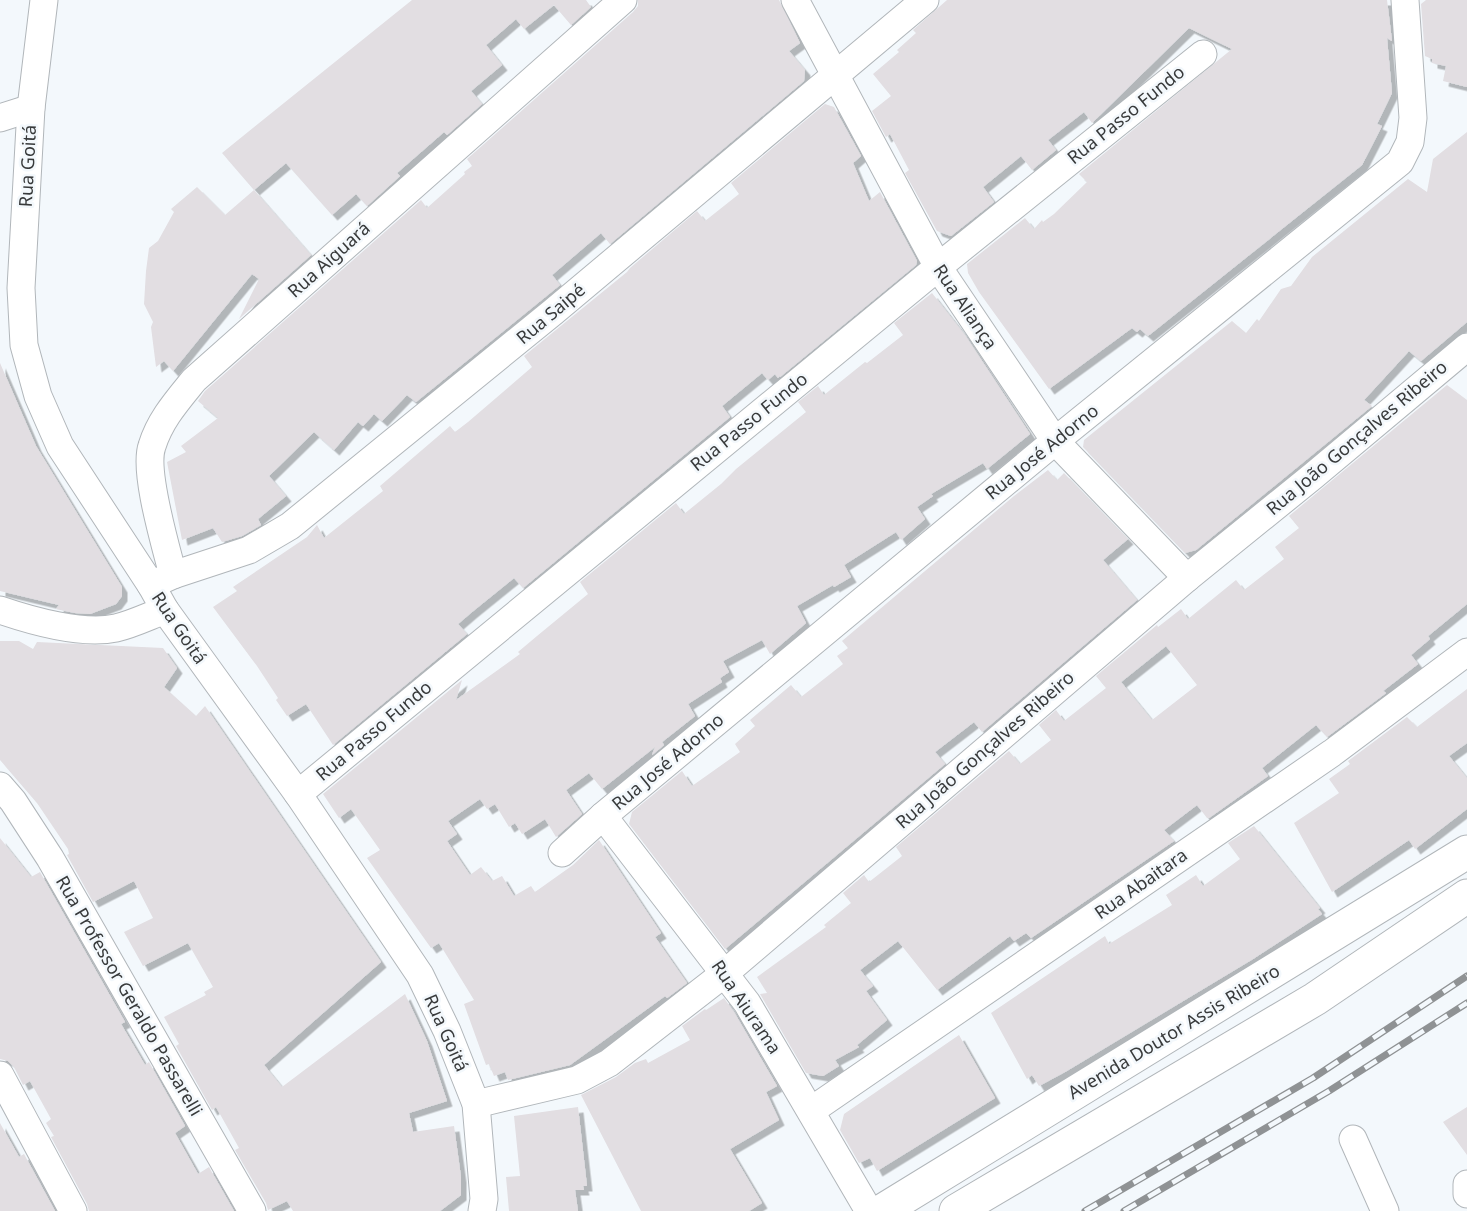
<svg xmlns="http://www.w3.org/2000/svg" width="1467" height="1211" viewBox="0 0 1467 1211" font-family="'Noto Sans',sans-serif">
  <style>
    .building { fill: #e2dee2; fill-rule: evenodd; filter: url(#shadow) }
    .lines { fill: none; stroke-linecap: round; stroke-linejoin: round }
    .minor-casing { stroke: #b1b6ba; stroke-width: 29 }
    .primary-casing { stroke: #b1b6ba; stroke-width: 35 }
    .minor { stroke: #fff; stroke-width: 27 }
    .primary { stroke: #fff; stroke-width: 33 }
    .rail-casing { stroke: #8f9294; stroke-width: 7 }
    .rail { stroke: #f3f8fc; stroke-width: 4.5; stroke-dasharray: 14; stroke-linecap: butt }
    .labels { text-anchor: middle; stroke-width: 5; stroke-linejoin: round; paint-order: stroke }
    .street-label { font-size: 18px; fill: #383a3b; stroke: #f3f8fc }
  </style>
  <defs>
    <filter id="shadow"><feDropShadow dx="5.5" dy="5.5" stdDeviation="0" flood-color="#0004"/></filter>
  </defs>
  <rect width="100%" height="100%" fill="#f3f8fc"/>
  <g class="building">
    <path d="M 412,0 L 586,0 L 591,7 L 571,25 L 554,5 L 524,29 L 516,19 L 486,45 L 502,65 L 471,91 L 482,104 L 447,135 L 444,132 L 397,173 L 400,176 L 367,206 L 356,194 L 332,215 L 286,163 L 254,190 L 311,255 L 239,319 L 259,279 L 252,274 L 173,371 L 164,361 L 156,367 L 151,327 L 153,322 L 144,304 L 146,271 L 149,248 L 158,241 L 174,212 L 171,209 L 197,187 L 225,215 L 254,190 L 222,153 Z"/>
    <path d="M 638,0 L 779,0 L 800,43 L 789,51 L 805,70 L 804,81 L 610,244 L 601,233 L 552,275 L 560,285 L 416,402 L 407,395 L 382,421 L 374,414 L 363,426 L 358,422 L 334,450 L 314,432 L 269,476 L 286,496 L 258,519 L 261,525 L 242,536 L 222,542 L 213,528 L 182,540 L 167,462 L 186,452 L 181,446 L 218,418 L 198,401 L 205,391 L 421,200 L 427,208 L 465,174 L 464,172 L 472,166 L 467,159 L 633,12 L 638,6 Z"/>
    <path d="M 947,0 L 1387,0 L 1392,41 L 1387,38 L 1392,93 L 1377,124 L 1382,126 L 1362,165 L 1148,336 L 1140,329 L 1137,332 L 1132,328 L 1049,389 L 979,292 L 968,273 L 967,264 L 1025,218 L 1034,229 L 1042,220 L 1043,222 L 1054,214 L 1087,182 L 1079,174 L 1232,49 L 1189,28 L 1092,123 L 1084,112 L 1048,140 L 1056,150 L 1032,170 L 1021,156 L 983,187 L 994,202 L 951,236 L 937,231 L 905,173 L 909,170 L 890,134 L 886,137 L 872,111 L 891,96 L 873,74 L 899,52 L 897,50 L 916,33 L 913,30 Z"/>
    <path d="M 1426,0 L 1467,0 L 1467,87 L 1443,81 L 1446,66 L 1432,63 L 1432,59 L 1425,56 L 1421,4 Z"/>
    <path d="M 825,104 L 834,107 L 861,156 L 853,163 L 869,201 L 880,192 L 917,261 L 916,265 L 780,377 L 780,376 L 778,378 L 775,374 L 768,380 L 762,373 L 722,406 L 730,417 L 523,588 L 514,578 L 472,612 L 458,624 L 467,634 L 333,745 L 306,704 L 287,716 L 276,700 L 278,698 L 257,666 L 213,607 L 237,591 L 233,587 L 307,537 L 317,525 L 324,538 L 383,491 L 380,486 L 450,426 L 455,432 L 468,422 L 532,367 L 524,356 L 627,272 L 630,268 L 697,211 L 705,221 L 739,194 L 731,183 Z"/>
    <path d="M 1467,132 L 1467,322 L 1421,361 L 1409,351 L 1364,400 L 1372,406 L 1196,550 L 1185,553 L 1083,447 L 1084,440 L 1232,321 L 1246,333 L 1257,319 L 1259,321 L 1281,289 L 1291,286 L 1312,257 L 1408,179 L 1427,192 L 1433,159 Z"/>
    <path d="M 932,293 L 965,335 L 1030,434 L 987,469 L 983,463 L 931,494 L 933,496 L 917,507 L 925,519 L 901,540 L 896,532 L 844,565 L 851,577 L 834,587 L 833,585 L 797,606 L 806,623 L 770,654 L 762,640 L 723,661 L 729,672 L 720,678 L 722,682 L 688,704 L 695,716 L 662,742 L 664,745 L 652,755 L 655,747 L 602,789 L 589,773 L 566,790 L 582,814 L 556,837 L 545,819 L 522,834 L 515,823 L 509,827 L 495,804 L 487,809 L 480,799 L 448,821 L 457,834 L 447,841 L 470,875 L 481,867 L 492,881 L 502,876 L 514,896 L 531,886 L 535,892 L 573,865 L 599,840 L 661,933 L 655,937 L 687,983 L 667,998 L 665,996 L 570,1065 L 508,1080 L 505,1072 L 494,1076 L 489,1064 L 486,1065 L 464,1004 L 474,1000 L 439,943 L 431,948 L 367,858 L 380,850 L 351,809 L 339,818 L 323,794 L 462,680 L 456,700 L 520,654 L 518,652 L 537,636 L 588,594 L 580,582 L 676,503 L 684,514 L 721,484 L 736,469 L 806,412 L 798,402 L 818,386 L 824,395 L 865,362 L 867,363 L 903,335 L 894,323 Z"/>
    <path d="M 0,363 L 36,446 L 122,587 L 122,596 L 116,604 L 90,614 L 75,613 L 56,609 L 59,605 L 0,591 Z"/>
    <path d="M 1447,385 L 1467,400 L 1467,604 L 1428,636 L 1430,639 L 1411,655 L 1418,664 L 1383,691 L 1386,693 L 1327,737 L 1316,725 L 1262,768 L 1268,776 L 1209,818 L 1207,818 L 1197,805 L 1164,830 L 1174,841 L 1031,938 L 1026,933 L 1014,941 L 1010,936 L 937,990 L 898,941 L 860,970 L 873,986 L 866,991 L 887,1020 L 857,1045 L 859,1047 L 835,1060 L 839,1066 L 823,1076 L 806,1073 L 760,994 L 767,993 L 757,977 L 826,927 L 824,925 L 851,903 L 843,893 L 864,875 L 869,882 L 902,856 L 896,847 L 1009,751 L 1020,764 L 1051,740 L 1039,725 L 1056,710 L 1064,721 L 1106,688 L 1096,676 L 1157,625 L 1158,627 L 1181,609 L 1188,619 L 1236,580 L 1244,590 L 1284,559 L 1275,547 L 1299,528 L 1289,516 ZM 1166,646 L 1197,685 L 1152,720 L 1121,682 Z"/>
    <path d="M 1048,470 L 1057,480 L 1064,473 L 1128,539 L 1103,560 L 1137,600 L 982,732 L 974,722 L 935,752 L 945,764 L 725,949 L 629,824 L 632,812 L 682,771 L 692,786 L 740,752 L 735,744 L 755,726 L 750,720 L 791,685 L 801,697 L 843,664 L 837,656 L 848,648 L 842,641 L 1014,496 Z"/>
    <path d="M 0,641 L 19,641 L 33,649 L 37,642 L 163,648 L 177,668 L 164,687 L 196,716 L 205,706 L 381,962 L 264,1065 L 282,1087 L 405,994 L 427,1041 L 447,1101 L 409,1113 L 413,1132 L 454,1126 L 461,1177 L 461,1195 L 440,1211 L 293,1211 L 287,1201 L 268,1210 L 266,1203 L 235,1150 L 239,1148 L 216,1107 L 212,1110 L 176,1046 L 179,1044 L 164,1017 L 206,995 L 204,992 L 213,987 L 188,943 L 143,966 L 124,932 L 153,918 L 134,881 L 93,902 L 67,855 L 69,854 L 68,849 L 37,803 L 0,760 Z"/>
    <path d="M 1467,689 L 1467,743 L 1449,756 L 1467,778 L 1467,809 L 1415,849 L 1409,840 L 1332,892 L 1294,823 L 1339,793 L 1329,779 L 1350,764 L 1348,761 L 1407,717 L 1417,727 Z"/>
    <path d="M 1254,826 L 1320,908 L 1318,909 L 1322,914 L 1253,959 L 1065,1072 L 1039,1086 L 1032,1075 L 1027,1079 L 991,1013 L 1105,936 L 1109,944 L 1172,905 L 1166,895 L 1196,875 L 1203,886 L 1240,859 L 1228,843 Z"/>
    <path d="M 0,838 L 31,877 L 40,872 L 125,1022 L 121,1024 L 145,1065 L 149,1062 L 185,1126 L 175,1133 L 198,1174 L 209,1167 L 234,1211 L 89,1211 L 87,1204 L 51,1137 L 54,1136 L 46,1123 L 51,1119 L 30,1081 L 23,1085 L 14,1067 L 8,1061 L 0,1059 Z"/>
    <path d="M 724,998 L 734,1012 L 777,1086 L 766,1092 L 779,1120 L 730,1149 L 762,1203 L 749,1211 L 641,1211 L 581,1095 L 616,1077 L 635,1063 L 646,1059 L 648,1063 L 690,1040 L 682,1026 L 705,1009 L 706,1010 Z"/>
    <path d="M 959,1035 L 995,1098 L 877,1171 L 870,1158 L 859,1163 L 840,1130 L 844,1114 Z"/>
    <path d="M 578,1107 L 587,1186 L 583,1186 L 584,1190 L 575,1190 L 578,1211 L 509,1211 L 506,1177 L 520,1176 L 514,1116 Z"/>
    <path d="M 1467,1107 L 1467,1155 L 1443,1122 Z"/>
    <path d="M 0,1123 L 19,1157 L 24,1154 L 55,1211 L 0,1211 Z"/>
  </g>
  <g class="lines">
    <defs>
      <g id="minor">
        <path d="M 44,0 L 31,108 L 21,288 L 24,345 L 38,396 L 60,446 L 151,585 L 165,610 L 298,794 L 420,975 L 447,1031 L 476,1104 L 484,1199 L 482,1211"/>
        <path d="M 795,0 L 938,267 L 1055,441 L 1187,578"/>
        <path d="M 0,118 L 31,108"/>
        <path d="M 173,575 C 166,547 143,471 152,446 C 160,420 177,401 194,380 L 623,0"/>
        <path d="M 151,585 L 173,575 L 249,550 L 290,526 L 553,312 L 925,0"/>
        <path d="M 0,610 C 32,621 83,635 116,628 C 133,624 149,616 165,610"/>
        <path d="M 0,786 L 13,801 L 50,858 L 252,1211"/>
        <path d="M 298,794 L 938,267 L 1203,54"/>
        <path d="M 603,816 L 747,1003 L 869,1211"/>
        <path d="M 562,853 L 603,816 L 1055,441 L 1400,162 L 1410,142 L 1413,118 L 1405,0"/>
        <path d="M 0,1075 L 73,1211"/>
        <path d="M 476,1104 L 577,1080 L 609,1063 L 725,973 L 1187,578 L 1313,476 L 1467,347"/>
        <path d="M 812,1110 L 1332,753 L 1467,652"/>
        <path d="M 1353,1139 L 1385,1211"/>
        <path d="M 1467,1184 L 1467,1194"/>
      </g>
      <g id="primary">
        <path d="M 882,1211 L 1467,852"/>
        <path d="M 956,1211 L 1315,999 L 1467,896"/>
      </g>
    </defs>
    <use href="#minor" class="minor-casing"/>
    <use href="#primary" class="primary-casing"/>
    <use href="#minor" class="minor"/>
    <use href="#primary" class="primary"/>
    <defs>
      <g id="rail">
        <path d="M 1085,1211 L 1313,1078 L 1467,976"/>
        <path d="M 1124,1211 L 1329,1091 L 1467,1003"/>
      </g>
    </defs>
    <use href="#rail" class="rail-casing"/>
    <use href="#rail" class="rail"/>
  </g>
  <g class="labels">
    <g class="street-label">
      <text transform="translate(1126 115) rotate(-39)" y="6">Rua Passo Fundo</text>
      <text transform="translate(28 166) rotate(-87)" y="6">Rua Goitá</text>
      <text transform="translate(329 260) rotate(-42)" y="6">Rua Aiguará</text>
      <text transform="translate(965 307) rotate(56)" y="6">Rua Aliança</text>
      <text transform="translate(551 314) rotate(-40)" y="6">Rua Saipé</text>
      <text transform="translate(749 422) rotate(-39)" y="6">Rua Passo Fundo</text>
      <text transform="translate(1357 438) rotate(-40)" y="6">Rua João Gonçalves Ribeiro</text>
      <text transform="translate(1042 452) rotate(-39)" y="6">Rua José Adorno</text>
      <text transform="translate(179 628) rotate(56)" y="6">Rua Goitá</text>
      <text transform="translate(374 731) rotate(-40)" y="6">Rua Passo Fundo</text>
      <text transform="translate(985 750) rotate(-41)" y="6">Rua João Gonçalves Ribeiro</text>
      <text transform="translate(668 762) rotate(-40)" y="6">Rua José Adorno</text>
      <text transform="translate(1141 884) rotate(-35)" y="6">Rua Abaitara</text>
      <text transform="translate(129 996) rotate(60)" y="6">Rua Professor Geraldo Passarelli</text>
      <text transform="translate(746 1007) rotate(56)" y="6">Rua Aiurama</text>
      <text transform="translate(1174 1032) rotate(-31)" y="6">Avenida Doutor Assis Ribeiro</text>
      <text transform="translate(446 1033) rotate(66)" y="6">Rua Goitá</text>
    </g>
  </g>
</svg>
